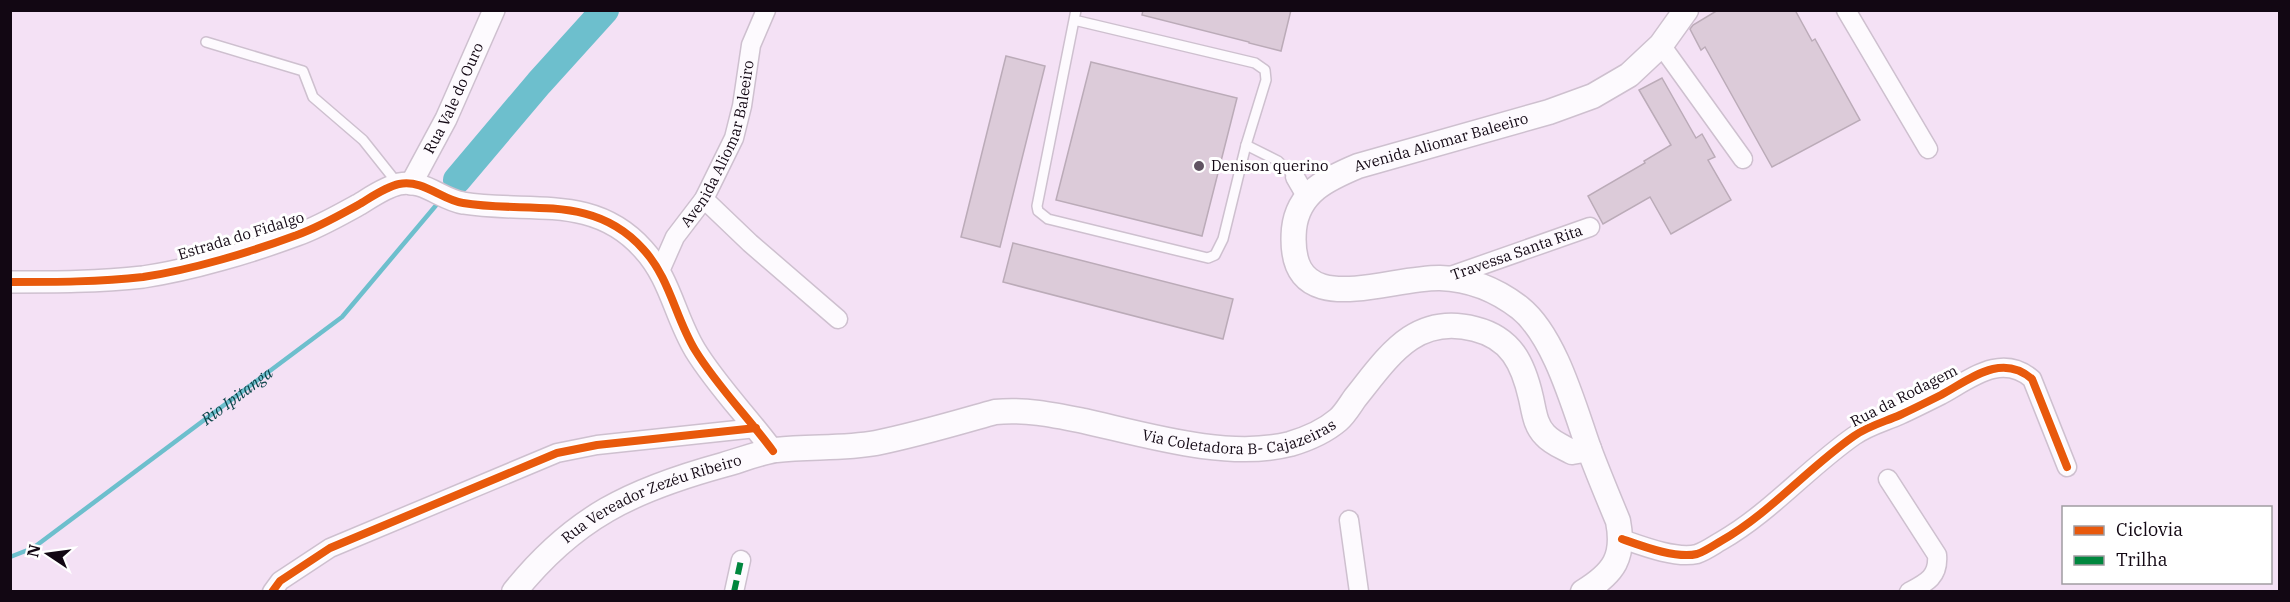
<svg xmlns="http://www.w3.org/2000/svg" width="2290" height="602" viewBox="0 0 2290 602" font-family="'IBM Plex Serif',serif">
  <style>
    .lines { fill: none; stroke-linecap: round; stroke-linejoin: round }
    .stream { stroke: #6dbfcd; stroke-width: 4.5 }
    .river { stroke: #6dbfcd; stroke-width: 28 }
    .building { fill: #dccbd9; stroke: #bbabb8; stroke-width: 1.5 }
    .service-casing { stroke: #cec0cf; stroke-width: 12 }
    .minor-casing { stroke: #cec0cf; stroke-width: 21 }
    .tertiary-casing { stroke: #cec0cf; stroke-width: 24 }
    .secondary-casing { stroke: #cec0cf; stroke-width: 27 }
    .service { stroke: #fdfafe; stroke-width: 9 }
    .minor { stroke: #fdfafe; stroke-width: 18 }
    .tertiary { stroke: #fdfafe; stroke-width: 21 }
    .secondary { stroke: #fdfafe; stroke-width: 24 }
    .quiet { stroke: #00873e; stroke-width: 6; stroke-dasharray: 12 6; stroke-linecap: butt }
    .cycleway-casing { stroke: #fff; stroke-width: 11 }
    .cycleway { stroke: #e8590c; stroke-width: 8 }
    .poi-dot { fill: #615362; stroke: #fff; stroke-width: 2 }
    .labels { text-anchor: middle; stroke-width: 6; stroke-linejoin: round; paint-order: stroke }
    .street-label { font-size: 15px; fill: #120713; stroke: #fff }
    .poi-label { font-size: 15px; fill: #120713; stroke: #fff; text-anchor: start }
    .water-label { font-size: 16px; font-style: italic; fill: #0a4247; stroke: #fff }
  </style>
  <rect width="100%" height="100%" fill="#f4e1f5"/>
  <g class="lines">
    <path class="stream" id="s1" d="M 10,557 L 33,548 L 342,317 L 438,203"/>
    <path class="river" d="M 457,180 L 539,83 L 605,10"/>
  </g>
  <g class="building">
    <path d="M 1143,10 L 1291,10 L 1281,51 L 1249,43 L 1249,42 L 1142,15 Z"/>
    <path d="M 1718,10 L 1795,10 L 1812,41 L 1815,39 L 1860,120 L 1772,167 L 1705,47 L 1701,50 L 1690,29 L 1693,25 Z"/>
    <path d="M 1006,56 L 1045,66 L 1000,247 L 961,237 Z"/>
    <path d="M 1091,62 L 1237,98 L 1202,236 L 1056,200 Z"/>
    <path d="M 1662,78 L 1696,138 L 1702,134 L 1715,157 L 1708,160 L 1731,200 L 1671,234 L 1650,197 L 1603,224 L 1588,196 L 1645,163 L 1644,161 L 1671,145 L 1639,90 Z"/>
    <path d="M 1013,243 L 1233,299 L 1223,339 L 1003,282 Z"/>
  </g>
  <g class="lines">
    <defs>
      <g id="service">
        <path d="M 1074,20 L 1037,206 L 1038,211 L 1048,219 L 1208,258 L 1215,255 L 1223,239 L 1246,145 L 1266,80 L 1265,70 L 1255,63 L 1074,20 L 1076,10"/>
        <path d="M 206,42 L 303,71 L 313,97 L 363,140 L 398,184"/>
        <path d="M 1246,145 L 1278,161 L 1295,177"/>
      </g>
      <g id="minor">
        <path d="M 1846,10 L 1928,149"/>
        <path d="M 1661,45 L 1743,159"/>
        <path d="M 1295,177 L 1306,196"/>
        <path d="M 704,199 L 750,243 L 838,319"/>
        <path id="s2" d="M 660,271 L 675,237 L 704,199 L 734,138 L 742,106 L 751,45 L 766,10"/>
        <path id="s3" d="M 1445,278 L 1590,227"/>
        <path d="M 1888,479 L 1937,555 C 1939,577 1926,583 1909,592"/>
        <path d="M 1349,520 L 1359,592"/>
        <path d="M 1622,539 C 1642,546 1676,559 1697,554 C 1706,551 1714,545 1721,541 C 1770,513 1808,468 1854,436 C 1868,426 1884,422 1900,415 C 1913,409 1927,402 1941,395 C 1969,380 2001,352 2032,379 L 2067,467"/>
        <path d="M 272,592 L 280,581 L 330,548 L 557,453 L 597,445 L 756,428"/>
        <path d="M 734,592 L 741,560"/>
      </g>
      <g id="tertiary">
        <path id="s4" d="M 411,184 L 446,119 L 494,10"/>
        <path d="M 10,282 C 54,282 99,282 143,277 C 191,270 251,252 297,235 C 319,227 338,216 358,205 C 370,198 385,187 399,184 C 423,179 442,200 463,203 C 528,214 593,193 643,249 C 670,278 675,317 695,350 C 717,386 748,417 773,451"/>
      </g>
      <g id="secondary">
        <path id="s5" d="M 514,592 C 574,517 632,490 723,465 C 741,460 758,453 776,450 C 809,446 843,449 876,443 C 916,435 956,423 995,412 C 1026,409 1054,415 1084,421 C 1146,435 1228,460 1290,444 C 1307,439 1325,431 1338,420 C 1345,414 1350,405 1355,398 C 1388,357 1415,313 1475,329 C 1511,338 1523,363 1531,398 C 1534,411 1535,425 1545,435 C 1552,443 1563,447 1572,452 L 1589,449"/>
        <path id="s6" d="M 1583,592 C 1614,573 1625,557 1618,521 C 1608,497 1598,473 1589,449 C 1574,407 1555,336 1520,308 C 1497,290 1469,279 1440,278 C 1385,277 1286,325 1294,229 C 1298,192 1327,179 1358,166 L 1549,112 L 1593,96 L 1629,75 L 1661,45 L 1686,10"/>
      </g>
    </defs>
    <use href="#service" class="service-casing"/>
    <use href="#minor" class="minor-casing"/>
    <use href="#tertiary" class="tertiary-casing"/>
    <use href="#secondary" class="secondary-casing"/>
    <use href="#service" class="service"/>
    <use href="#minor" class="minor"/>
    <use href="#tertiary" class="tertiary"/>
    <use href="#secondary" class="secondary"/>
    <path class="quiet" d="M 734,592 L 741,560"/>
    <defs>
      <g id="cycleway">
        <path d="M 10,282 C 54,282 99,282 143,277 C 191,270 251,252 297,235 C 319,227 338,216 358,205 C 370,198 385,187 399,184 C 423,179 442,200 463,203 C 528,214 593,193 643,249 C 670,278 675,317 695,350 C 717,386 748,417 773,451"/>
        <path d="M 1622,539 C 1642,546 1676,559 1697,554 C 1706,551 1714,545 1721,541 C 1770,513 1808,468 1854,436 C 1868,426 1884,422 1900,415 C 1913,409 1927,402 1941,395 C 1969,380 2001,352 2032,379 L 2067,467"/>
        <path d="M 272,592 L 280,581 L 330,548 L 557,453 L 597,445 L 756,428"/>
      </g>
    </defs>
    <use href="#cycleway" class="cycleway-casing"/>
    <use href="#cycleway" class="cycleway"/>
  </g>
  <circle class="poi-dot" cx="1199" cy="166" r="6"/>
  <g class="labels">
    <g class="street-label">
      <text dy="5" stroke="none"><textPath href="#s4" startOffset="96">Rua Vale do Ouro</textPath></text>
      <text dy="5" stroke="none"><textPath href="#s2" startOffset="142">Avenida Aliomar Baleeiro</textPath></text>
      <text dy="5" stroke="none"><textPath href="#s6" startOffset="780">Avenida Aliomar Baleeiro</textPath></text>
      <text transform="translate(241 236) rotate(-17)" y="5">Estrada do Fidalgo</text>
      <text dy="5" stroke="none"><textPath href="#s3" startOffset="76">Travessa Santa Rita</textPath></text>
      <text transform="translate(1904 396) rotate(-27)" y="5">Rua da Rodagem</text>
      <text dy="5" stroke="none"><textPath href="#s5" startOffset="777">Via Coletadora B- Cajazeiras</textPath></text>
      <text dy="5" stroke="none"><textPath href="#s5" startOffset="170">Rua Vereador Zezéu Ribeiro</textPath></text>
    </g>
    <g class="poi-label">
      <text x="1211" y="171">Denison querino</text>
    </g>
    <g class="water-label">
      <text dy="6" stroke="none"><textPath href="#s1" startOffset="279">Rio Ipitanga</textPath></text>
    </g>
  </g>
  <rect width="2290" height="602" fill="none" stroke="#120713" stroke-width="24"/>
  <rect x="2062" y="506" width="210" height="78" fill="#ffffff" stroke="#a09ca1" stroke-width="1.5"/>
  <rect x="2074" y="526" width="30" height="9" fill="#e8590c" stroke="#a09ca1" stroke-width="1.5"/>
  <text x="2116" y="536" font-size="18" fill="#120713">Ciclovia</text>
  <rect x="2074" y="556" width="30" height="9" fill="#00873e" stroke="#a09ca1" stroke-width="1.5"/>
  <text x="2116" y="566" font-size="18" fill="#120713">Trilha</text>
  <g transform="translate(48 554) rotate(283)" stroke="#ffffff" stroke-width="4.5" paint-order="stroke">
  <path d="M0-4.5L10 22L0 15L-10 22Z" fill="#120713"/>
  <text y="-9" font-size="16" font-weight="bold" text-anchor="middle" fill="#120713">N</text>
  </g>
</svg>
